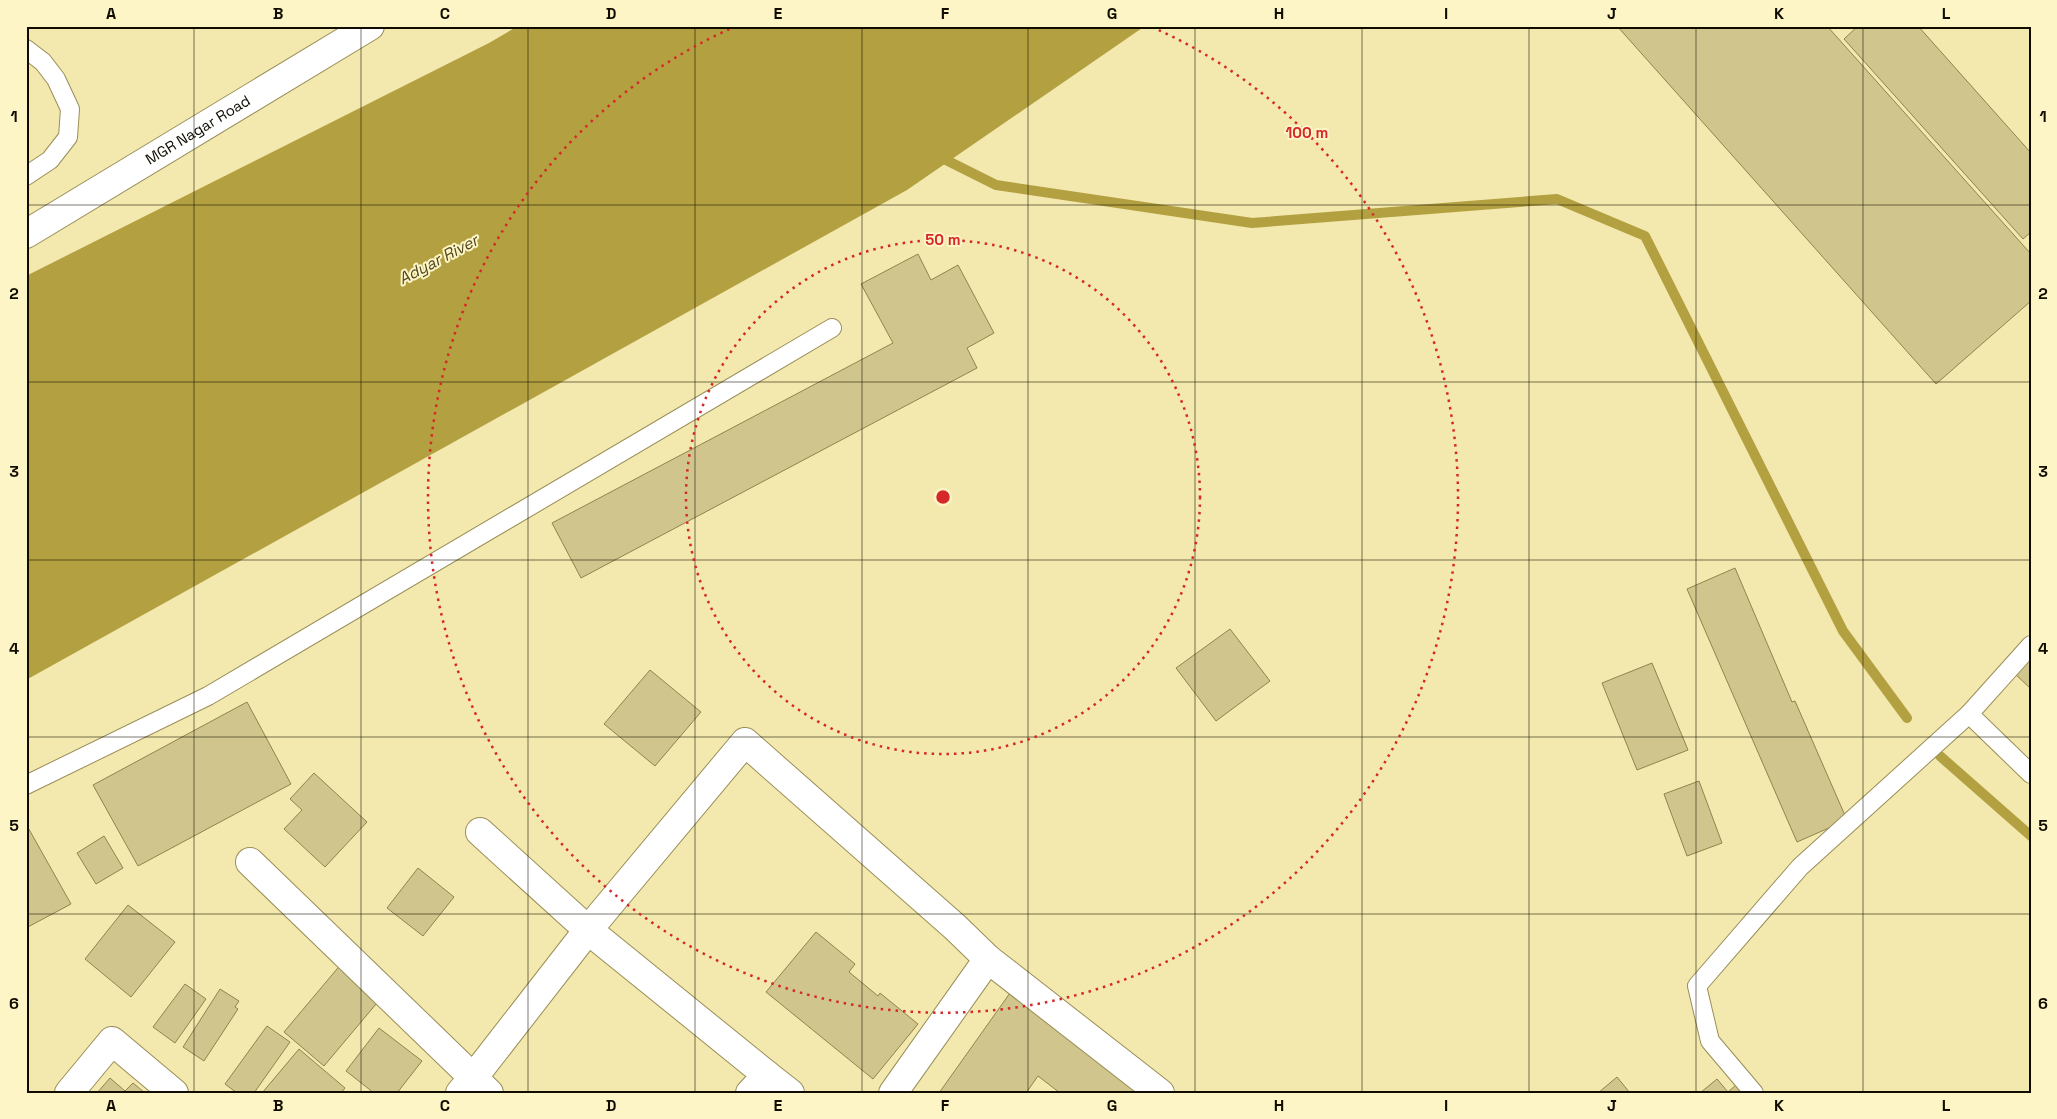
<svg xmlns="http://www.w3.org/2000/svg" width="2057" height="1119" viewBox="0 0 2057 1119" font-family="'Space Grotesk',sans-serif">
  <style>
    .water { fill: #b3a141 }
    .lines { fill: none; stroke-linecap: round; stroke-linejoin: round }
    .stream { stroke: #b3a141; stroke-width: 10 }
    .building { fill: #d0c58c; stroke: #8f844d }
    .service-casing { stroke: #998e57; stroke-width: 20 }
    .minor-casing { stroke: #998e57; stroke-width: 30 }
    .service { stroke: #fff; stroke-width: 18 }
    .minor { stroke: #fff; stroke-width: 28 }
    .grid { fill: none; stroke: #100c00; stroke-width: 1; stroke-opacity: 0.55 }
    .ring { fill: none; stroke: #d62828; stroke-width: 2.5; stroke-dasharray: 2.5 5 }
    .labels { text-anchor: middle; stroke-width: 4; stroke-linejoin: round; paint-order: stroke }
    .street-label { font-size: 15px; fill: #100c00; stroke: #fdf5c6 }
    .water-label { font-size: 16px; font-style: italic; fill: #4f471f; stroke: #fdf5c6 }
    .centre { fill: #d62828; stroke: #fdf5c6; stroke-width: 2.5 }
    .ring-label { font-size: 15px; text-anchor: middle; font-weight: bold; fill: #d62828; stroke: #fdf5c6; stroke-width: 4; stroke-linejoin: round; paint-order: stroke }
    .neatline { fill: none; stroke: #100c00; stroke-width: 2 }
    .grid-label { font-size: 16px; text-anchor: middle; font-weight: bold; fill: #100c00 }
  </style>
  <rect width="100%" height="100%" fill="#f3e8ad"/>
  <path class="water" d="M 518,26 L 1145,26 L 907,190 L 26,680 L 26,276 L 489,43 Z"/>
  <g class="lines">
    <g class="stream">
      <path d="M 936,155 L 996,185 L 1252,223 L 1557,199 L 1645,236 L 1843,631 L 1907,718"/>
      <path d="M 1940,756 L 2031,836"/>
    </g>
  </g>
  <g class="building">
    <path d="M 1617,26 L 1827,26 L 2031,254 L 2031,301 L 1936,384 Z"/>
    <path d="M 1858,26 L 1918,26 L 2031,153 L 2031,232 L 2023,239 L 1844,39 Z"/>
    <path d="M 918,254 L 931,280 L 958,265 L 994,333 L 967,348 L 977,368 L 581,578 L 552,523 L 893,343 L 861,284 Z"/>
    <path d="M 1735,568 L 1792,702 L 1795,701 L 1847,820 L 1797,842 L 1687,589 Z"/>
    <path d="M 1230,629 L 1270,681 L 1216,721 L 1176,668 Z"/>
    <path d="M 2031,654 L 2031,689 L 2013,672 Z"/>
    <path d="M 1652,663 L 1688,750 L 1637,770 L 1602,683 Z"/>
    <path d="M 650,670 L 701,712 L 655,766 L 604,724 Z"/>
    <path d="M 247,702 L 291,784 L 138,866 L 93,785 Z"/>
    <path d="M 314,773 L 367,822 L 325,867 L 284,829 L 302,810 L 290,799 Z"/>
    <path d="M 1699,781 L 1722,843 L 1687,856 L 1664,794 Z"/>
    <path d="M 26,824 L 71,904 L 26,928 Z"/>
    <path d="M 104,836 L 123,868 L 96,884 L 77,853 Z"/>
    <path d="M 418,868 L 454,897 L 423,936 L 387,908 Z"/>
    <path d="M 128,905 L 175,942 L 131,997 L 85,959 Z"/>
    <path d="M 816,932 L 855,964 L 849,972 L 878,996 L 880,993 L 918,1024 L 873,1079 L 766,992 Z"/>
    <path d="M 342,963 L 382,997 L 324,1066 L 284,1032 Z"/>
    <path d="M 185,984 L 206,999 L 175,1043 L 153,1027 Z"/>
    <path d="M 220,989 L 239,1001 L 235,1007 L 238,1009 L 204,1061 L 183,1047 Z"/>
    <path d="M 1010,993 L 1149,1093 L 1060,1093 L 1038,1076 L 1026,1093 L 939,1093 Z"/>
    <path d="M 267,1026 L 290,1042 L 254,1093 L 237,1093 L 225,1084 Z"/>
    <path d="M 379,1028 L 422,1061 L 397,1093 L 374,1093 L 346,1071 Z"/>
    <path d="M 299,1049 L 345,1088 L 341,1093 L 262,1093 Z"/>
    <path d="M 1617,1077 L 1630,1093 L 1598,1093 Z"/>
    <path d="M 110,1078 L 125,1091 L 133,1083 L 145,1093 L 97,1093 Z"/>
    <path d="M 1717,1079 L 1728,1092 L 1736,1085 L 1743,1093 L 1700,1093 Z"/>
  </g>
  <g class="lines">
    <defs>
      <g id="service">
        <path d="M 26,49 L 43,62 L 56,79 L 70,109 L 68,137 L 50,160 L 26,176"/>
        <path d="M 2031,645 L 1969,714 L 2031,774"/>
        <path d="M 26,785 L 208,696 L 832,328"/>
        <path d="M 1754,1093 L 1710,1041 L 1697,986 L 1800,867 L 1969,714"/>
      </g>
      <g id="minor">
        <path id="s1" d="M 26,234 L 370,26"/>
        <path d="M 480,832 L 588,930 L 767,1075 L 750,1093"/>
        <path d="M 250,862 L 489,1093"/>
        <path d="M 767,1075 L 790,1093"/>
        <path d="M 69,1093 L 112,1041 L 174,1093"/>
        <path d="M 460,1093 L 473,1078 L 588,930 L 745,742 L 955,927 L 988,959 L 1160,1093"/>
        <path d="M 893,1093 L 988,959"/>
      </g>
    </defs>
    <use href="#service" class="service-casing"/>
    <use href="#minor" class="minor-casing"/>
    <use href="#service" class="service"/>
    <use href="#minor" class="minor"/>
  </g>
  <path class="grid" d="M 194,26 L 194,1093M 361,26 L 361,1093M 528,26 L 528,1093M 695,26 L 695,1093M 862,26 L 862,1093M 1028,26 L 1028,1093M 1195,26 L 1195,1093M 1362,26 L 1362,1093M 1529,26 L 1529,1093M 1696,26 L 1696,1093M 1863,26 L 1863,1093M 26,205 L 2031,205M 26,382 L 2031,382M 26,560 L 2031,560M 26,737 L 2031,737M 26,914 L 2031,914"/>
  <g class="ring">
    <circle cx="943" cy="497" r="257"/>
    <path d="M1152 27A515 515 0 1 1 734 27"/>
  </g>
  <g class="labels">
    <g class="street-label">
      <text dy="5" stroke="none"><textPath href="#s1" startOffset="201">MGR Nagar Road</textPath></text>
    </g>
    <g class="water-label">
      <text transform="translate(438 259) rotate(-28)" y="6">Adyar River</text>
    </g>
  </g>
  <circle cx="943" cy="497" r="8" class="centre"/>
  <g class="ring-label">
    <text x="1307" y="138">100 m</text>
    <text x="943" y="245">50 m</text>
  </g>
  <rect width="2057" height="1119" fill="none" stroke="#fdf5c6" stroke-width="55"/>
  <rect x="28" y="28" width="2002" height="1064" class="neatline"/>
  <g class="grid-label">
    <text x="111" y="19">A</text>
    <text x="278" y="19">B</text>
    <text x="445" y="19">C</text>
    <text x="611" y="19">D</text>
    <text x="778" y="19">E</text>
    <text x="945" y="19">F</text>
    <text x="1112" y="19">G</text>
    <text x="1279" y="19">H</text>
    <text x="1446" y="19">I</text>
    <text x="1612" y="19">J</text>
    <text x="1779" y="19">K</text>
    <text x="1946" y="19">L</text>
    <text x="14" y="122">1</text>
    <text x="2043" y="122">1</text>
    <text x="14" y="299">2</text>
    <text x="2043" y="299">2</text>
    <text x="14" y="477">3</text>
    <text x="2043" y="477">3</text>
    <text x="14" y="654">4</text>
    <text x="2043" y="654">4</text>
    <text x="14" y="831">5</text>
    <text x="2043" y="831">5</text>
    <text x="14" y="1009">6</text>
    <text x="2043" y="1009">6</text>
    <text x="111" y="1111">A</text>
    <text x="278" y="1111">B</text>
    <text x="445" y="1111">C</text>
    <text x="611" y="1111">D</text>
    <text x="778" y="1111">E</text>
    <text x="945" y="1111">F</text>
    <text x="1112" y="1111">G</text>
    <text x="1279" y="1111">H</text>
    <text x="1446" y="1111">I</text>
    <text x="1612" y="1111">J</text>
    <text x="1779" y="1111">K</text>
    <text x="1946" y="1111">L</text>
  </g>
</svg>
